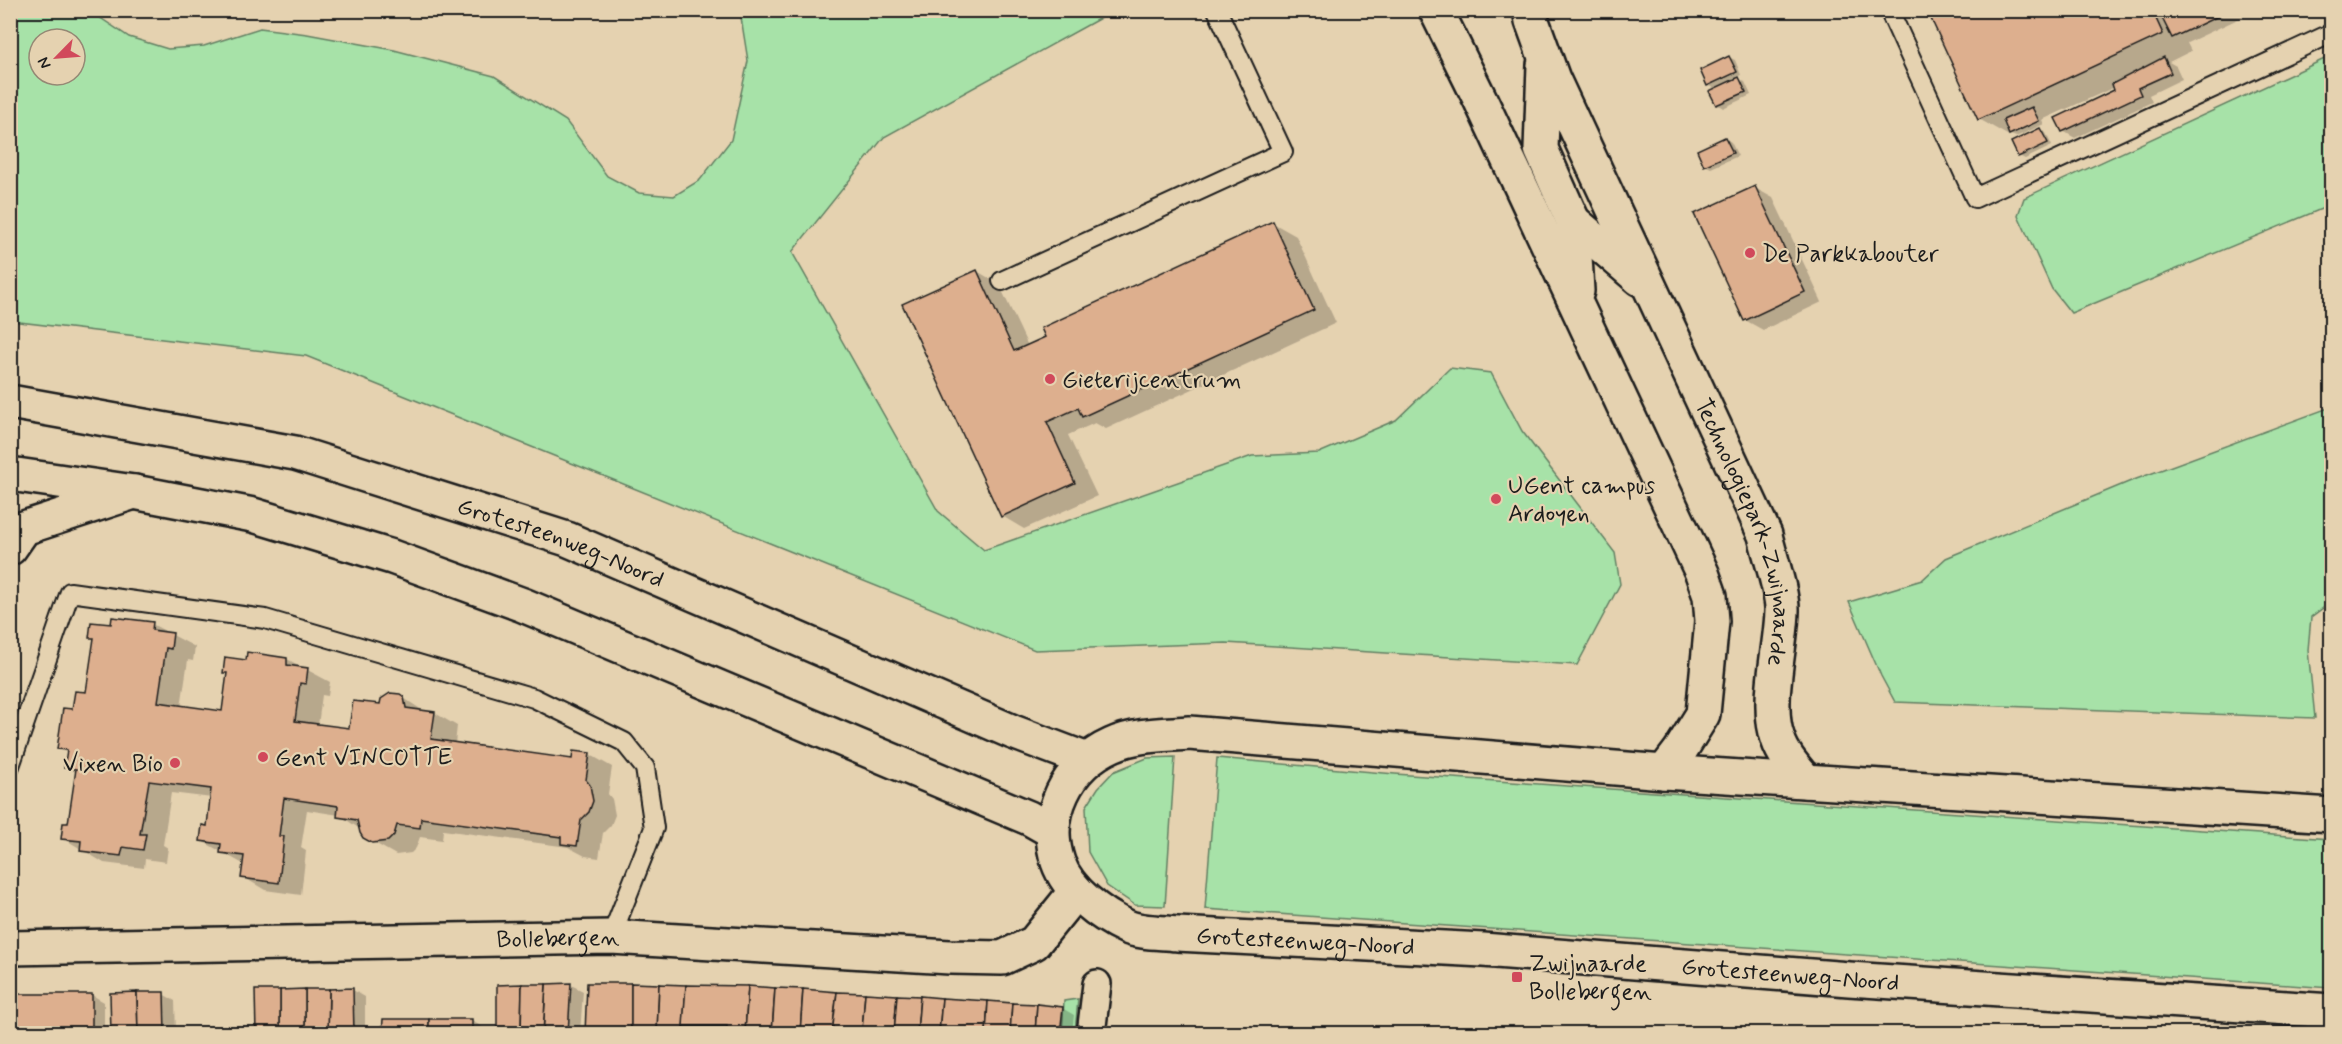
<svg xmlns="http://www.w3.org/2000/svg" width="2342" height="1044" viewBox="0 0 2342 1044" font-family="Mynerve,sans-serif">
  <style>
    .green { fill: #a7e2a8; stroke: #627f62; stroke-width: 1.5; fill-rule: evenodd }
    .shadow { fill: #0003 }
    .building { fill: #ddaf8e; stroke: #1c1c1c; stroke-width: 1.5 }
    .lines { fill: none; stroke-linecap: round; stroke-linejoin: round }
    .service-casing { stroke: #1c1c1c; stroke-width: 22 }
    .pedestrian-casing { stroke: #1c1c1c; stroke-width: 32 }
    .minor-casing { stroke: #1c1c1c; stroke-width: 38 }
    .trunk-casing { stroke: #1c1c1c; stroke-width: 38 }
    .service { stroke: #e5d2b0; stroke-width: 18 }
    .pedestrian { stroke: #e5d2b0; stroke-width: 27 }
    .minor { stroke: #e5d2b0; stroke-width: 33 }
    .trunk { stroke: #e5d2b0; stroke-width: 33 }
    .poi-dot { fill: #d1495b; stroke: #e5d2b0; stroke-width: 2 }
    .labels { text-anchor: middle; stroke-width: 4.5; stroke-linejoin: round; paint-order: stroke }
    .poi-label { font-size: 24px; fill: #1c1c1c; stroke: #e5d2b0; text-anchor: start }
    .street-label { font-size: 24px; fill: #1c1c1c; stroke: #e5d2b0 }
  </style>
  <rect width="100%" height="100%" fill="#e5d2b0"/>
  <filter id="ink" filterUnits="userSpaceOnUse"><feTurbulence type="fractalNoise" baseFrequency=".0167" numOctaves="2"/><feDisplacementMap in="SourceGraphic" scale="12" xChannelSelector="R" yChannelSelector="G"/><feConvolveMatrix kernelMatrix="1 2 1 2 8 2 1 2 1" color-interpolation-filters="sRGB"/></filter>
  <g filter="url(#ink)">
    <g class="green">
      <path d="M 11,10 L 90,11 L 129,37 L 168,49 L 204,46 L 260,28 L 307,34 L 394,50 L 494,76 L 566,121 L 607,176 L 639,193 L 674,196 L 700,180 L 731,140 L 748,61 L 740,11 L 1103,11 L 1104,16 L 884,137 L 792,252 L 938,511 L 984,550 L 1252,456 L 1319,453 L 1396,420 L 1450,368 L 1491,373 L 1522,431 L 1615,553 L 1620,584 L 1577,665 L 1226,643 L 1035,650 L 306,356 L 11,321 ZM 39,39 L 75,39 L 75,75 L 39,75 Z"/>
      <path d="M 2331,56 L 2331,205 L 2071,313 L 2052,289 L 2018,215 L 2024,198 Z"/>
      <path d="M 2331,407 L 2331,602 L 2311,617 L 2308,650 L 2315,718 L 1895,702 L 1881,676 L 1849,602 L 1922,580 L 1946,558 L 2131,481 Z"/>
      <path d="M 1175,757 L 1165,906 L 1135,905 L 1107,886 L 1088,852 L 1086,807 L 1098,788 L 1113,772 L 1147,758 Z"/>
      <path d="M 1217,758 L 1395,774 L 2331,839 L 2331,988 L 1205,909 Z"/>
      <path d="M 1078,999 L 1075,1033 L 1062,1033 L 1064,1001 Z"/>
    </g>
    <g class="shadow">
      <path d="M 1929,10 L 2257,10 L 2187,43 L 2191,51 L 2169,62 L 2176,66 L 2182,79 L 2149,95 L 2152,102 L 2075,138 L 2063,131 L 2116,91 L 2115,87 L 2042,120 L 2044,124 L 2016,137 L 2011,135 L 2009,136 L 1979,119 Z"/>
      <path d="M 1729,57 L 1735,60 L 1741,75 L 1736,77 L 1745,82 L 1751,95 L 1723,108 L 1717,104 L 1716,89 L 1708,85 Z"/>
      <path d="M 2040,129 L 2046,133 L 2052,146 L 2025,159 L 2019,156 Z"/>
      <path d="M 1725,138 L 1731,142 L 1738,156 L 1711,168 L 1705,165 Z"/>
      <path d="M 1755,188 L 1773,198 L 1822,302 L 1763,330 L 1745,320 Z"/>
      <path d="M 1273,223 L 1296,236 L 1336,323 L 1106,429 L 1095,423 L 1068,435 L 1097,496 L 1024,529 L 1002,516 L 977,271 L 999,284 L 1028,346 Z"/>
      <path d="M 152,624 L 195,647 L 193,661 L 188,660 L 181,707 L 224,713 L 228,674 L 225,672 L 247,662 L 287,659 L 330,682 L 328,696 L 322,695 L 318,726 L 351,729 L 381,706 L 399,695 L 425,712 L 435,713 L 457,726 L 455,744 L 573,761 L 589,754 L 612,767 L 608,794 L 612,799 L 615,815 L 611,825 L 603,833 L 599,858 L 585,856 L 568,847 L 443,830 L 442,840 L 420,837 L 416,848 L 411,853 L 396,855 L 364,837 L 360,829 L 339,815 L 307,810 L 301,848 L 306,851 L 301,895 L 265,890 L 243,877 L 245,865 L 202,841 L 208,828 L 212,798 L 171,793 L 163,845 L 168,848 L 166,862 L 145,859 L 144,868 L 104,863 L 63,838 L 69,825 L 77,773 L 66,767 L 68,753 L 58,748 L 74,711 L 87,694 L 95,640 L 90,637 L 112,626 Z"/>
      <path d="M 571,985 L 583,991 L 580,1034 L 498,1034 L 499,986 Z"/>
      <path d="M 588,985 L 1062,1008 L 1074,1015 L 1072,1034 L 728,1034 L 694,1032 L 694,1034 L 586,1034 Z"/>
      <path d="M 353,990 L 365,997 L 365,1034 L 257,1034 Z"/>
      <path d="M 163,994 L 175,1001 L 176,1034 L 112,1034 Z"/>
      <path d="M 92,995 L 104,1002 L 104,1034 L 10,1034 Z"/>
      <path d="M 384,1021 L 472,1021 L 484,1028 L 484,1034 L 384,1034 Z"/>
    </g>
    <g class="building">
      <path d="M 1927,10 L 2152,10 L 2163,34 L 1978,120 Z"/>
      <path d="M 2158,10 L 2231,10 L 2172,38 Z"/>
      <path d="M 1729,56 L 1737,72 L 1707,86 L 1700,70 Z"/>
      <path d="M 2164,57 L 2171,73 L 2138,88 L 2141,95 L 2062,132 L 2055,118 L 2114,90 L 2112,84 Z"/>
      <path d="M 1739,77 L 1746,92 L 1716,105 L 1709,91 Z"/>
      <path d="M 2032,107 L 2039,121 L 2009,135 L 2003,120 Z"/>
      <path d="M 2040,128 L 2048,143 L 2018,157 L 2011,142 Z"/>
      <path d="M 1725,137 L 1733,153 L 1704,166 L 1697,150 Z"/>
      <path d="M 1755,186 L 1805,292 L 1744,321 L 1694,214 Z"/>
      <path d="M 1273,221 L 1314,310 L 1082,417 L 1078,408 L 1047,422 L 1075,483 L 1001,517 L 902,304 L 977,270 L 1014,351 L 1045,337 L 1041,328 Z"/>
      <path d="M 112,617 L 153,622 L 152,630 L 173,633 L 171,649 L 166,648 L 158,702 L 222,711 L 227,673 L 223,673 L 225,657 L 246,660 L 247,652 L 287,658 L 287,665 L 308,668 L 306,684 L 300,683 L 295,721 L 349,728 L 353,701 L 380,704 L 381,699 L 390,693 L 400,694 L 404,697 L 406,708 L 435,712 L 431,739 L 572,759 L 573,751 L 590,753 L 586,780 L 590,785 L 593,801 L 589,812 L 581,820 L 577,846 L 561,844 L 561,837 L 421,818 L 420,828 L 397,825 L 394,835 L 388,841 L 372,843 L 363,838 L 360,833 L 357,820 L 337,817 L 338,806 L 284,798 L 279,836 L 284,836 L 279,883 L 241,878 L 244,856 L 220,853 L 221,844 L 200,841 L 202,825 L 207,826 L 211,789 L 149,781 L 140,834 L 146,834 L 143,850 L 123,847 L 121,856 L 80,851 L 81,841 L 61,839 L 63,823 L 68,823 L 76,769 L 64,768 L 67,750 L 57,749 L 63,708 L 72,709 L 75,691 L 86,692 L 94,638 L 89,638 L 91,622 L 111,624 Z"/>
      <path d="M 571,983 L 568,1034 L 543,1034 L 546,984 Z"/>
      <path d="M 587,983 L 631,983 L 631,1034 L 585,1034 Z"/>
      <path d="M 631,983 L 659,984 L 657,1034 L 631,1034 Z"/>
      <path d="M 522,984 L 521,1034 L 497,1034 L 497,985 Z"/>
      <path d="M 522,984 L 546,984 L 543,1034 L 521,1034 Z"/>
      <path d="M 659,984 L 686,985 L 683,1034 L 657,1034 Z"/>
      <path d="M 686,985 L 748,986 L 745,1034 L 727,1034 L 727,1026 L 683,1026 Z"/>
      <path d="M 748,986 L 775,988 L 772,1034 L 745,1034 Z"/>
      <path d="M 353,988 L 354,1034 L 328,1034 L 329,989 Z"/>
      <path d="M 775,988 L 803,989 L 800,1034 L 772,1034 Z"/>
      <path d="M 305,989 L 329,989 L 328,1034 L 305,1034 Z"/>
      <path d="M 305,989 L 305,1034 L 280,1034 L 280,990 Z"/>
      <path d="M 803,989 L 837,992 L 832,1034 L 800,1034 Z"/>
      <path d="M 255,990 L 280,990 L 280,1034 L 256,1034 Z"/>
      <path d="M 137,992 L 138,1034 L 111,1034 L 110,993 Z"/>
      <path d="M 137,992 L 164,992 L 165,1034 L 138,1034 Z"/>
      <path d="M 837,992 L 865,993 L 862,1032 L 832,1034 Z"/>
      <path d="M 865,993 L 897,995 L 894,1034 L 862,1032 Z"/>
      <path d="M 17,994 L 17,1034 L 10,1034 L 10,995 Z"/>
      <rect x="17" y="994" width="75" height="40"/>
      <path d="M 897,995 L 920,996 L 917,1034 L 894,1034 Z"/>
      <path d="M 920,996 L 942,998 L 939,1034 L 917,1034 Z"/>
      <path d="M 942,998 L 988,1001 L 986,1034 L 939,1034 Z"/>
      <path d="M 988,1001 L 1012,1003 L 1010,1034 L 986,1034 Z"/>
      <path d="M 1012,1003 L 1037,1004 L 1035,1034 L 1010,1034 Z"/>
      <path d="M 1037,1004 L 1063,1007 L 1060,1034 L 1035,1034 Z"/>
      <path d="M 383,1019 L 429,1019 L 429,1034 L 382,1034 Z"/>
      <rect x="429" y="1019" width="43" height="15"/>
    </g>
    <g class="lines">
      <defs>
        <g id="service">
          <path d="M 1889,10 L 1975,198 L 2332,33"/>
          <path d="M 1002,281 L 1283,152 L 1217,10"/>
          <path d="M 10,766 L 70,592 L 265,619 L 534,698 L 624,742 L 645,768 L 654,828 L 611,937"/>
        </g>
        <path id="pedestrian" d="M 1091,1034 L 1097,984"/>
        <g id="minor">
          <path d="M 1436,10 L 1480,99 L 1702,573 L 1710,596 L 1712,621 L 1703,714 L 1680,751 L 1664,772"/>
          <path id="s1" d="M 1530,10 L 1532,21 L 1553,79 L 1765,535 C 1769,554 1783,594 1782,611 C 1781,648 1765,705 1778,739 C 1783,755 1795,768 1806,781"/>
          <path d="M 1544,65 L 1541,149 L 1573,221 L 1577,291"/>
          <path d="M 1573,221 L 1640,279"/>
          <path d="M 10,548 L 24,528 L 134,492"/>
          <path id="s2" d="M 10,948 L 611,937 L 950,957 L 1002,958 L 1034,943 L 1076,891"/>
        </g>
        <g id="trunk">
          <path id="s3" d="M 10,402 L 295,453 L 567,539 L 1013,732 L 1087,760"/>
          <path d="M 10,474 L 134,492 L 253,515 L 392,557 L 523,605 L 1029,818 L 1052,831"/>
          <path id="s4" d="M 2332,815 L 1664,772 L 1189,733 C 1164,735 1136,734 1112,745 C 1067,765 1042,815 1058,862 C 1068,891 1101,915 1127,927 C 1141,933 1162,932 1177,934 L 1483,950 L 1849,979 L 2332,1011"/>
        </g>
      </defs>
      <use href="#service" class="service-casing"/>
      <use href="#pedestrian" class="pedestrian-casing"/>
      <use href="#minor" class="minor-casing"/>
      <use href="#trunk" class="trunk-casing"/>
      <use href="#service" class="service"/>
      <use href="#pedestrian" class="pedestrian"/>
      <use href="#minor" class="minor"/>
      <use href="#trunk" class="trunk"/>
    </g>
  </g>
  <g class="poi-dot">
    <circle cx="1750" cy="253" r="6"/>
    <circle cx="1050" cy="379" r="6"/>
    <circle cx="1496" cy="499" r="6"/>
    <circle cx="263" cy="757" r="6"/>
    <circle cx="175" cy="763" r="6"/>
    <rect x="1511" y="971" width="12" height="12" rx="3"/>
  </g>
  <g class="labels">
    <g class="poi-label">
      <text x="1762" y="261">De Parkkabouter</text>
      <text x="1062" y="387">Gieterijcentrum</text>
      <text x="1508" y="493">UGent campus<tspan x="1508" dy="28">Ardoyen</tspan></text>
      <text x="275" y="765">Gent VINCOTTE</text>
      <text x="163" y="771" text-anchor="end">Vixen Bio</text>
      <text x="1529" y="971">Zwijnaarde<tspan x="1529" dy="28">Bollebergen</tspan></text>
    </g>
    <g class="street-label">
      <text dy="8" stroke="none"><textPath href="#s1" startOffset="568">Technologiepark-Zwijnaarde</textPath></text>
      <text dy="8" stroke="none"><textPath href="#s3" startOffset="570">Grotesteenweg-Noord</textPath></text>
      <text dy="8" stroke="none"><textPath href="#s2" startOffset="548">Bollebergen</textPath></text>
      <text dy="8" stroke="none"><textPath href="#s4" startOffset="1642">Grotesteenweg-Noord</textPath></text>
      <text dy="8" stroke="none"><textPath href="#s4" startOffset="2128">Grotesteenweg-Noord</textPath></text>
    </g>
  </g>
  <rect width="2342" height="1044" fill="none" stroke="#e5d2b0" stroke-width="36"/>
  <rect x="18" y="18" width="2306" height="1008" fill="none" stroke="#1c1c1c" stroke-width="2" filter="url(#ink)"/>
  <g transform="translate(57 57) rotate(245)"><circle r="28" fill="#e5d2b0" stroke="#958975" stroke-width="1.5"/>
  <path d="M0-4.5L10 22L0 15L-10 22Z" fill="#d1495b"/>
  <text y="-9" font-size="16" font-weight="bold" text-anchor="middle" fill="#1c1c1c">N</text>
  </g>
</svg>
